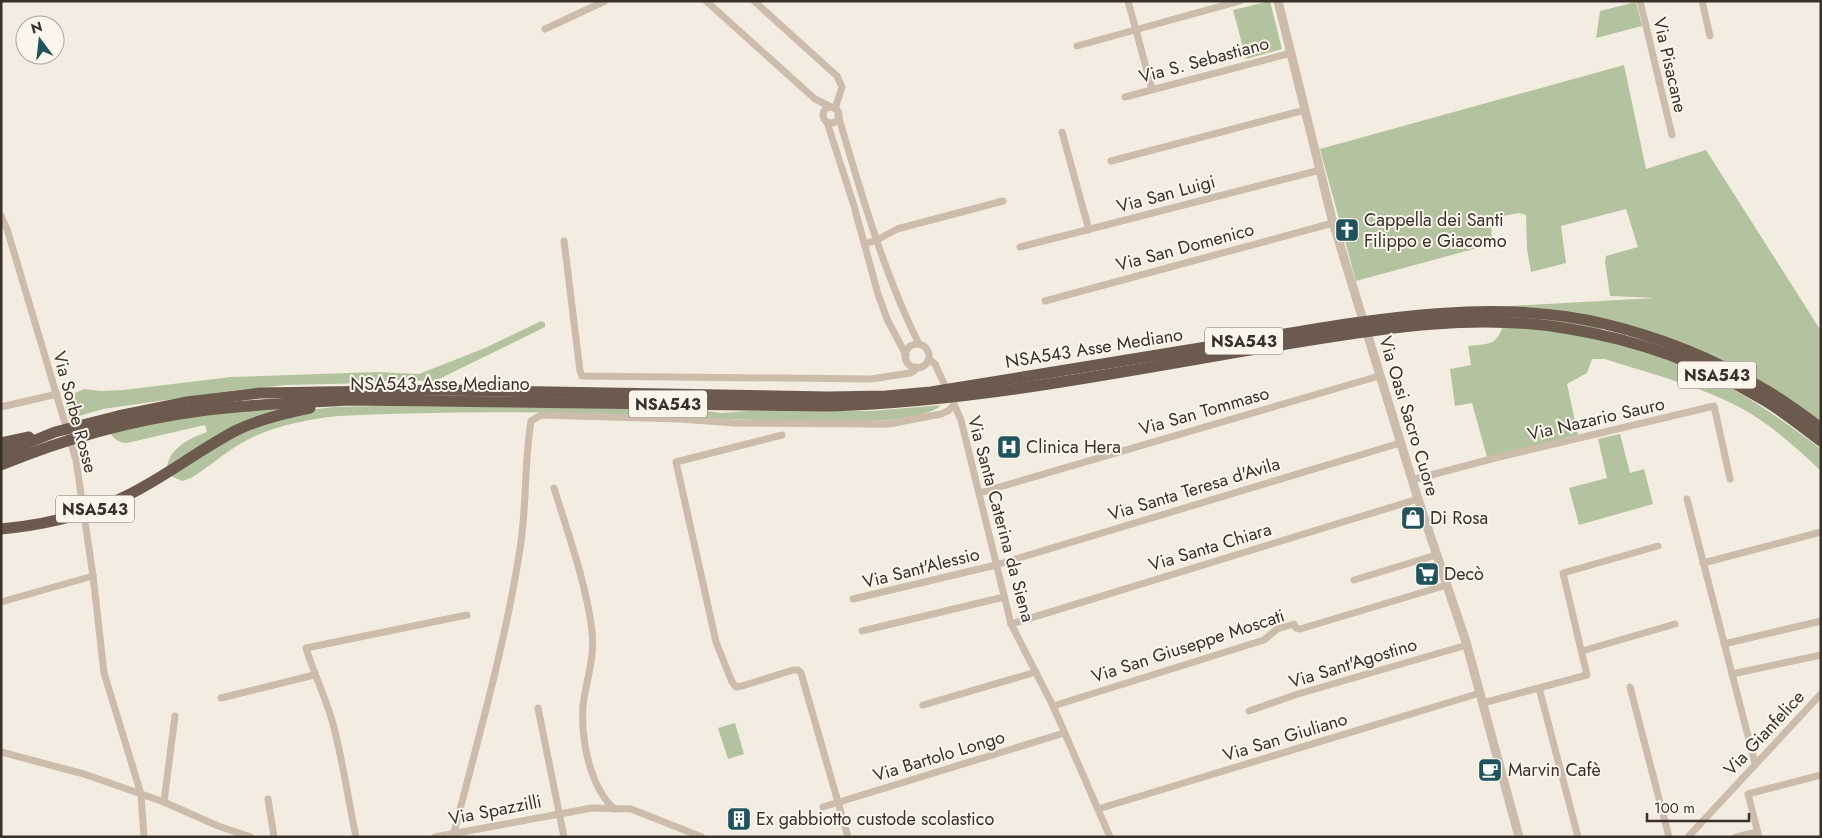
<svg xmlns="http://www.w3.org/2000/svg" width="1822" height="838" viewBox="0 0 1822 838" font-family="Jost,sans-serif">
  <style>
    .green { fill: #b4c39f }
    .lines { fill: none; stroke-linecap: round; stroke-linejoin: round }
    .minor { stroke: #ccbcab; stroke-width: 7 }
    .tertiary { stroke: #ccbcab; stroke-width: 9 }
    .trunk { stroke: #6c5a4e; stroke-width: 11 }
    .labels { text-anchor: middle; stroke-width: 4; stroke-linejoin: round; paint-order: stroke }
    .shield { fill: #fbf5ec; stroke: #746b64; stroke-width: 1 }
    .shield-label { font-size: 16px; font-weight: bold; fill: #3a302a }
    .street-label { font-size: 18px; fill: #3a302a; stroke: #fbf5ec }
    .poi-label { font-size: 18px; fill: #3a302a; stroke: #fbf5ec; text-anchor: start }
  </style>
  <rect width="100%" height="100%" fill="#f3ece0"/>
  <g class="green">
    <path d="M 1270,1 L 1282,49 L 1246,59 L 1233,10 Z"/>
    <path d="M 1636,2 L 1642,26 L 1596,38 L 1600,11 Z"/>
    <path d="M 1624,65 L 1646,169 L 1706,150 L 1821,331 L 1821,423 L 1603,318 L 1599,338 C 1629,347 1660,356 1690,368 C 1738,388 1780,418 1821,449 L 1821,471 C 1801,452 1781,434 1759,419 C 1717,390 1654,375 1605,359 L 1592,359 L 1587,373 L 1567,384 L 1578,435 L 1487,457 L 1472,403 L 1455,406 L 1450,369 L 1471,365 L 1468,346 C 1475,345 1486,345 1492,342 C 1503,336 1505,317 1508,306 L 1655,298 L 1610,296 L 1605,262 L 1606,256 L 1638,247 L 1626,209 L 1561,226 L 1566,263 L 1531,272 L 1527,249 L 1526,215 L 1519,213 L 1491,218 L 1492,244 L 1356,281 L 1320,149 Z"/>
    <path d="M 541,321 L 545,323 L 545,327 L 435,381 L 392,380 L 369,383 L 287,385 L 237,390 L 103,409 L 69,419 L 66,406 L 75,393 L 84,389 L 101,391 L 123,390 L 231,377 L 376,372 L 419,374 L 485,348 Z"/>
    <path d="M 295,404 L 167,468 C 169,448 190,438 207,432 L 205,425 L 127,443 C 120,443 115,440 111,434 L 149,423 Z"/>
    <path d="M 941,405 C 934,414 901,419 888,420 C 865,422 840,421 816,421 C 764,421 713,419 661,416 C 553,411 445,411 338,416 C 303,420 266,427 235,447 C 220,457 206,469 191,478 L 182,481 L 171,476 L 242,431 L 308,410 L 334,407 L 373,406 L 689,409 L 722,413 L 748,411 L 871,411 Z"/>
    <path d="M 1620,434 L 1630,473 L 1644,469 L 1653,504 L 1579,525 L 1569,488 L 1607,478 L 1598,439 Z"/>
    <path d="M 735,723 L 744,754 L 728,759 L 718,728 Z"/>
  </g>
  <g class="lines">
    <g class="minor">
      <path d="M 706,1 L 815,99 L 831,107"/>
      <path d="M 754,1 L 837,76 L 842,87 L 835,109"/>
      <path d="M 1128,1 L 1152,89"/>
      <path d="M 1640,1 L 1672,135"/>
      <path d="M 1702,1 L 1710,36"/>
      <path d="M 545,29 L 605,1"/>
      <path d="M 1077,46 L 1240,1"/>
      <path d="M 1125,97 L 1291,53"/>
      <circle cx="831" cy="115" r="8"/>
      <path d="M 838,115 C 861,192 883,272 919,344"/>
      <path d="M 827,122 L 854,206 L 878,294 L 887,319 L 906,355"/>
      <path d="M 1062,132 L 1089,230"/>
      <path d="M 1111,161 L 1305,110"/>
      <path d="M 1,216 L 7,229 L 76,460 L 93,576 L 104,673 L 141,794 L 144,837"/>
      <path d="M 564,241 L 580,371 L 582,376 L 871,379 L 910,373 L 914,371 L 916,367"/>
      <path d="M 864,244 L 877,240 L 897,229 L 1003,201"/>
      <path d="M 1020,247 L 1320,170"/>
      <path d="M 1045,301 L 1333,223"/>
      <circle cx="917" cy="356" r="12"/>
      <path d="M 929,359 L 935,364 L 948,392"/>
      <path d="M 953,402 L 961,420 L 1011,624 L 1053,706 L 1110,837"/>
      <path d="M 1,407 L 57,394"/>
      <path d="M 782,435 L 676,462 L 716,642 L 732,682 L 736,687 L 742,686 L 793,670 L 798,670 L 801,673 L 848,837"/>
      <path d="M 1412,480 L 1495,458 L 1714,406 L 1730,479"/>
      <path d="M 554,488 C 568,534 586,582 592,631 C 595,659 586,680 583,706 C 581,739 589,785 614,809"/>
      <path d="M 979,493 L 1379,376"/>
      <path d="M 1687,499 L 1755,763"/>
      <path d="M 1703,563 L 1821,532"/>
      <path d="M 1354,580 L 1436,555"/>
      <path d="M 853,599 L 996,565 L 1400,443"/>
      <path d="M 1,602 L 93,576"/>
      <path d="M 1011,624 L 1418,499"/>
      <path d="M 862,631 L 1004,597"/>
      <path d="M 1724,644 L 1821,621"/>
      <path d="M 1582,651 L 1675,624"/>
      <path d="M 1732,674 L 1821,655"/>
      <path d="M 1630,687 L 1669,837"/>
      <path d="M 1539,688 L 1578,837"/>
      <path d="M 221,698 L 314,675"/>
      <path d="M 1483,703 L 1587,675 L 1563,573 L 1658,546"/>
      <path d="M 923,705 L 1036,672"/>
      <path d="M 1053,706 L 1264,640 L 1277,629 L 1294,624 L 1296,628 L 1300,629 L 1447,585"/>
      <path d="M 538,708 L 564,837"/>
      <path d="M 1249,711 L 1298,694 L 1467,645"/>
      <path d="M 1,752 L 84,774 L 164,802 L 218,826 L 251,837"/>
      <path d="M 268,799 L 274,837"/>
      <path d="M 164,802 L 175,716"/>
      <path d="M 823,807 L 1064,733"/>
      <path d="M 1098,809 L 1480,693"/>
      <path d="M 356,837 C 348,799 343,761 333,724 C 326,698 314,674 306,648 L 467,615"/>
      <path d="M 435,837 L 592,808 L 631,809 L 702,837"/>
      <path d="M 453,837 C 477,742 505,646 520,549 C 527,506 524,463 531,421 L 541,415 L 679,419 L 735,423 L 868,424 L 889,424 L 941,414 L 948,411 L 954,405"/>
      <path d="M 1688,837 L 1821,694"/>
      <path d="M 1736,837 L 1757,832"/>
      <path d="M 1759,837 L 1748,794 L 1821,775"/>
    </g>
    <path class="tertiary" d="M 1278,1 L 1332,219 L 1418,499 L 1466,642 L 1519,837"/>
    <g class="trunk">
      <path d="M 1,443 L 29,437"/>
      <path d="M 1,454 L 55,432 L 118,416 L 187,402 L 260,393 L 445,390 L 828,397 L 886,396 L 931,392 C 1033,376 1135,359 1237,342 C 1354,323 1488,295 1605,324 C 1659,337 1712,358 1759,386 C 1781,398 1801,413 1821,428"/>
      <path d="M 1,465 C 64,439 132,420 200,411 C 249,404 299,403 348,400 L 829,406 C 976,402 1123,371 1268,347 C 1367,331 1470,311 1570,329 C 1637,340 1704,364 1762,399 C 1783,411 1802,427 1821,441"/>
      <path d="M 1,529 C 43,525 84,516 122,498 C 163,479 198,450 237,430 C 260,419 285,413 310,408"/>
    </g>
  </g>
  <defs>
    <symbol id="church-square" viewBox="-11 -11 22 22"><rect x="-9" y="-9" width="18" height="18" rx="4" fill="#1f545c" stroke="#fbf5ec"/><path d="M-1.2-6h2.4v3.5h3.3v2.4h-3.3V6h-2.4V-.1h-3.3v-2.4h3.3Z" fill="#fff"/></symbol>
    <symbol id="hospital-square" viewBox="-11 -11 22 22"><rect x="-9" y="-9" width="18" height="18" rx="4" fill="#1f545c" stroke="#fbf5ec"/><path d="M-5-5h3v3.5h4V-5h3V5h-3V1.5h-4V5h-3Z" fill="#fff"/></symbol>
    <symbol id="shop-square" viewBox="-11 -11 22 22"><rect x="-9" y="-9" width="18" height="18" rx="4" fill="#1f545c" stroke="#fbf5ec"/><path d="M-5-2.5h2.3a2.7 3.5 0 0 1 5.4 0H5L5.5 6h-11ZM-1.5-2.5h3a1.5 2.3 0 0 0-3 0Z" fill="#fff"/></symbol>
    <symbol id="supermarket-square" viewBox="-11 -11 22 22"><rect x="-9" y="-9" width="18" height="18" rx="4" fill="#1f545c" stroke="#fbf5ec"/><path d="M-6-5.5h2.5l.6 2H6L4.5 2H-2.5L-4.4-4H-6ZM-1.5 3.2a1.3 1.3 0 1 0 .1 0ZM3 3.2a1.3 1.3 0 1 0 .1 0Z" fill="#fff"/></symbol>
    <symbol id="cafe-square" viewBox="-11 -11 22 22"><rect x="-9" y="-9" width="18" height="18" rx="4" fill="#1f545c" stroke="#fbf5ec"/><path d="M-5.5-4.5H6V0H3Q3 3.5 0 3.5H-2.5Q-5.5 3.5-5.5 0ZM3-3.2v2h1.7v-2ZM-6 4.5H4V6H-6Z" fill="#fff"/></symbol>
    <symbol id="building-square" viewBox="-11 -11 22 22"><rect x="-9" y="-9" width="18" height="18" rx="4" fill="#1f545c" stroke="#fbf5ec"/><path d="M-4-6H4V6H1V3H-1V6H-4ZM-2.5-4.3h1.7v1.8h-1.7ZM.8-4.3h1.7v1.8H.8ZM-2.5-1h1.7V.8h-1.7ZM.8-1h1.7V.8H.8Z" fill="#fff"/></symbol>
  </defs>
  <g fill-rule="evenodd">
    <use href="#church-square" x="1333" y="216" width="28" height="28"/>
    <use href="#hospital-square" x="995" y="433" width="28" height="28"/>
    <use href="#shop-square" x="1399" y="504" width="28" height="28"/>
    <use href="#supermarket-square" x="1413" y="560" width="28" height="28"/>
    <use href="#cafe-square" x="1476" y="756" width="28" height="28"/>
    <use href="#building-square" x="725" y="805" width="28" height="28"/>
  </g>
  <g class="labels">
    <g class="shield">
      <rect x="1205" y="327.5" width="78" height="27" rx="4"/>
      <rect x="1678" y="361.5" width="78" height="27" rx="4"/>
      <rect x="629" y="390.5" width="78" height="27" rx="4"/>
      <rect x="56" y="495.5" width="78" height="27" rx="4"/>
    </g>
    <g class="shield-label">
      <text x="1244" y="347">NSA543</text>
      <text x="1717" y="381">NSA543</text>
      <text x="668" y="410">NSA543</text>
      <text x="95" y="515">NSA543</text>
    </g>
    <g class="street-label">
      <text transform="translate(1204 60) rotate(-15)" y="6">Via S. Sebastiano</text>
      <text transform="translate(1670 65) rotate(77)" y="6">Via Pisacane</text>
      <text transform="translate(1166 194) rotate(-15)" y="6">Via San Luigi</text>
      <text transform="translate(1185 247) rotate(-15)" y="6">Via San Domenico</text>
      <text transform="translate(1094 348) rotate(-9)" y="6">NSA543 Asse Mediano</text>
      <text x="440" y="390">NSA543 Asse Mediano</text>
      <text transform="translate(1204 411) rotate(-16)" y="6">Via San Tommaso</text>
      <text transform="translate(75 412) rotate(75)" y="6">Via Sorbe Rosse</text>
      <text transform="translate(1409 416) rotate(73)" y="6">Via Oasi Sacro Cuore</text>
      <text transform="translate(1596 419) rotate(-13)" y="6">Via Nazario Sauro</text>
      <text transform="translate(1194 489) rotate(-17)" y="6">Via Santa Teresa d'Avila</text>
      <text transform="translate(1001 519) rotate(75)" y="6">Via Santa Caterina da Siena</text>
      <text transform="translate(1210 547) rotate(-17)" y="6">Via Santa Chiara</text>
      <text transform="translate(921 568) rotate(-14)" y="6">Via Sant'Alessio</text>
      <text transform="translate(1188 646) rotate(-18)" y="6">Via San Giuseppe Moscati</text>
      <text transform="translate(1353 663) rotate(-17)" y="6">Via Sant'Agostino</text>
      <text transform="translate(1764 733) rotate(-47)" y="6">Via Gianfelice</text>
      <text transform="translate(1285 737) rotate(-17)" y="6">Via San Giuliano</text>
      <text transform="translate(939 756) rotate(-17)" y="6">Via Bartolo Longo</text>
      <text transform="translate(495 810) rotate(-11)" y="6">Via Spazzilli</text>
    </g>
    <g class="poi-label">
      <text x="1364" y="226">Cappella dei Santi<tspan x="1364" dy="21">Filippo e Giacomo</tspan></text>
      <text x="1026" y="453">Clinica Hera</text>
      <text x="1430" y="524">Di Rosa</text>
      <text x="1444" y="580">Decò</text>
      <text x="1508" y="776">Marvin Cafè</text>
      <text x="756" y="825">Ex gabbiotto custode scolastico</text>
    </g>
  </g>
  <rect width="1822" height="838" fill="none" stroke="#3a302a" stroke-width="5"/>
  <g transform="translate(40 40) rotate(345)"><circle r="24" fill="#fbf5ec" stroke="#aea69e"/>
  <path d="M0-4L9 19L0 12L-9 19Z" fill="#1f545c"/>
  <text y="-8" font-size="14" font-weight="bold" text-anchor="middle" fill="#3a302a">N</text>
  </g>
  <path d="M1647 813v8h102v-8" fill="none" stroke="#3a302a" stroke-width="2.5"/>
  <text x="1654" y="813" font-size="15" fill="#3a302a" stroke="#fbf5ec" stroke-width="4" paint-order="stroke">100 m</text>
</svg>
